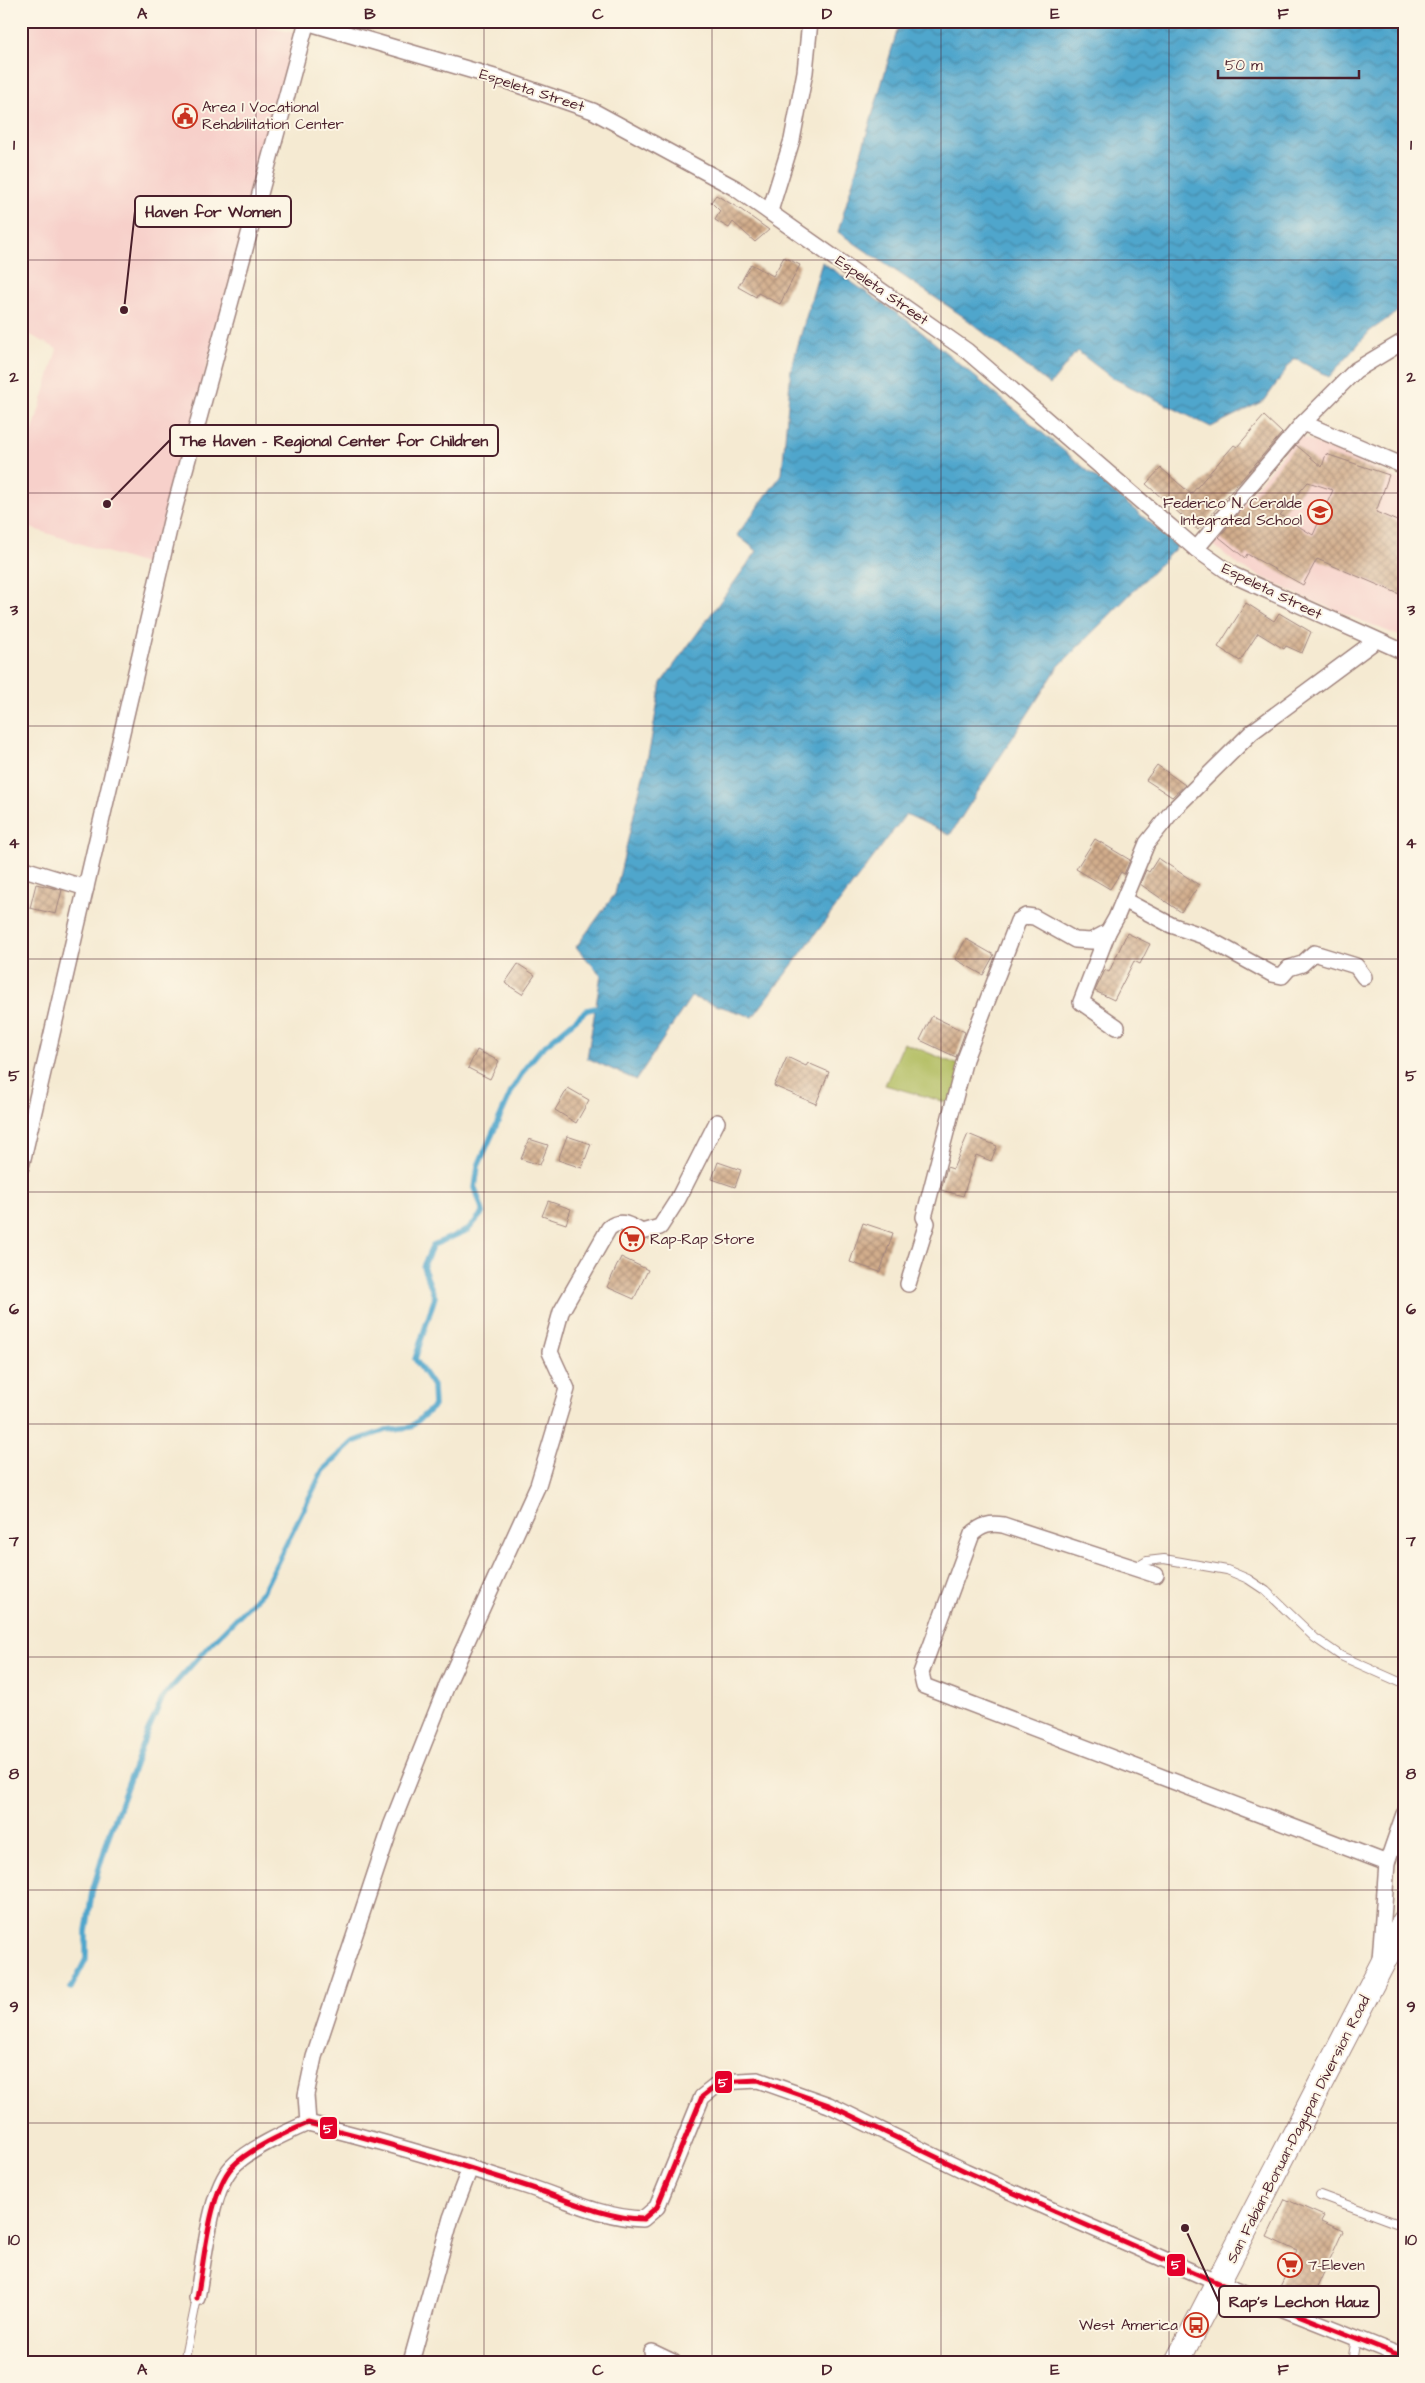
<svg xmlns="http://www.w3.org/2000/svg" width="1425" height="2383" viewBox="0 0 1425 2383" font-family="'Architects Daughter',sans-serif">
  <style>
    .built { fill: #f7d0ca }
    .pitch { fill: #b0bc5e; stroke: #7d6e44 }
    .water { fill: url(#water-waves); stroke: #4d627c }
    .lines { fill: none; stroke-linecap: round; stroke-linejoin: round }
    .stream { stroke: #50a6cc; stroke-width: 5.5 }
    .building { fill: url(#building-cross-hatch); fill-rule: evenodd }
    .service-casing { stroke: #a0847e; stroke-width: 10 }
    .minor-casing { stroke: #a0847e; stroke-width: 18 }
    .primary-casing { stroke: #a0847e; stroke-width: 26 }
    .service { stroke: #fff; stroke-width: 8 }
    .minor { stroke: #fff; stroke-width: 15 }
    .primary { stroke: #fff; stroke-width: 24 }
    .bus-1-casing { stroke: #fcf5e5; stroke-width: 9 }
    .bus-1 { stroke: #e4002b; stroke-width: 5 }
    .grid { fill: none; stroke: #4a1f2b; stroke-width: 1; stroke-opacity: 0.55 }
    .labels { text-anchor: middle; stroke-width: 4; stroke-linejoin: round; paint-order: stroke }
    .street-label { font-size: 15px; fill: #4a1f2b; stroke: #fcf5e5 }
    .poi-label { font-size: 15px; fill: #4a1f2b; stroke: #fcf5e5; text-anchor: start }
    .leader { fill: none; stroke: #4a1f2b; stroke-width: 2 }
    .callout-dot { fill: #4a1f2b; stroke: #fcf5e5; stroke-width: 2 }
    .callout { fill: #fcf5e5; stroke: #4a1f2b; stroke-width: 2 }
    .callout-label { font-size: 16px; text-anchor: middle; font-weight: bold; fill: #4a1f2b }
    .line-badge { stroke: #fcf5e5; stroke-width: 2 }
    .badge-label { font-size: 14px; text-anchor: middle; font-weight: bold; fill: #fff }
    .neatline { fill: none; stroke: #4a1f2b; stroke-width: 2 }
    .grid-label { font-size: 16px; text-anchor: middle; font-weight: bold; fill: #4a1f2b }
  </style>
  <defs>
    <pattern id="water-waves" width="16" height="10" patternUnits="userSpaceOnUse" patternTransform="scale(1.25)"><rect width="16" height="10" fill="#50a6cc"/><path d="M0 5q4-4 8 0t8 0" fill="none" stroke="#4487a6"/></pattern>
    <pattern id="building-cross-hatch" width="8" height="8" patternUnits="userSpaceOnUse" patternTransform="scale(1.25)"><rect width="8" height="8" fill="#d2ad8c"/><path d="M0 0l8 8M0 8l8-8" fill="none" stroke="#ac8c73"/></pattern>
  </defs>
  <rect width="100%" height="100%" fill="#fcf5e5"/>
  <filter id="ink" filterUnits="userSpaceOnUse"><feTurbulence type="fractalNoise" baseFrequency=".02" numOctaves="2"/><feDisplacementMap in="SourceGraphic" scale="10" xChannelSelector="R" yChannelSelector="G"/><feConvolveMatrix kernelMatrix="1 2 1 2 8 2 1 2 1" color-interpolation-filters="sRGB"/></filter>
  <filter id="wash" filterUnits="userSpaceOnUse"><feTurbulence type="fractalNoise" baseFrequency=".0096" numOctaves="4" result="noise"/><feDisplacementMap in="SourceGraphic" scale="20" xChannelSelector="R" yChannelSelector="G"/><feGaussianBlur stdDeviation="1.12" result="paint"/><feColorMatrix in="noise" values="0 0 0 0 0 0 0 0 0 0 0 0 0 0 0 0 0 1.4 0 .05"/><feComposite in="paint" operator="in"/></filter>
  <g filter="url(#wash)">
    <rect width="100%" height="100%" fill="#f5ead2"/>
    <g class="built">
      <path d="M 21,21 L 236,21 L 295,33 L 154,567 L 21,525 L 21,471 L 57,349 L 21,330 Z"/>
      <path d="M 1298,435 L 1404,481 L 1404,638 L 1303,597 L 1239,566 L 1211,543 Z"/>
    </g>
    <path class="pitch" d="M 904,1043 L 969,1069 L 959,1106 L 885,1085 Z"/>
    <g class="water">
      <path d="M 900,21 L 1404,21 L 1404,307 L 1370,331 L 1329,377 L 1294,358 L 1265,400 L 1211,427 L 1111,377 L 1077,351 L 1050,385 L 964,317 L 838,232 Z"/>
      <path d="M 822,262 L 908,321 L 1178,546 L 1058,667 L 950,835 L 906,814 L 753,1017 L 691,997 L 636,1080 L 587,1058 L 601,975 L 576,947 L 615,894 L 650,747 L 661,683 L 757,551 L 737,535 L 782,474 L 791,369 Z"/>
    </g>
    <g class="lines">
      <path class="stream" d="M 71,1988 L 86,1959 L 86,1932 L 92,1892 L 108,1838 L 144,1740 L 163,1697 L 207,1648 L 263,1591 L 323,1470 L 353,1442 L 386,1430 L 411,1427 L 434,1406 L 433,1386 L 415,1359 L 435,1297 L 423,1267 L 433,1245 L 468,1230 L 483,1212 L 475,1188 L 478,1166 L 513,1088 L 526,1067 L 541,1049 L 587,1010 L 596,1008"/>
    </g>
    <g id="blocks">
      <g class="building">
        <path d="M 716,195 L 740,209 L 769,230 L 755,242 L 733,222 L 729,228 L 715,220 L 720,211 L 711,202 Z"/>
        <path d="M 784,257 L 800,265 L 780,304 L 758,293 L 756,297 L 738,287 L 751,264 L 773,276 Z"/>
        <path d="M 1264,416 L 1282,433 L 1198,530 L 1146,484 L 1161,468 L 1191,494 L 1234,445 L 1237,447 Z"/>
        <path d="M 1296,445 L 1322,467 L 1326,454 L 1389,475 L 1376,512 L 1404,524 L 1404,596 L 1317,559 L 1303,585 L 1247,554 L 1245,558 L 1219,537 ZM 1308,482 L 1333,490 L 1313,535 L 1280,515 Z"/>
        <path d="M 1246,603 L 1274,621 L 1279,613 L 1311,632 L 1302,653 L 1286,646 L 1284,649 L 1258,633 L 1240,661 L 1218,647 Z"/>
        <path d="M 1157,765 L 1185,785 L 1172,797 L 1146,780 Z"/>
        <path d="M 1095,839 L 1130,860 L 1124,874 L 1121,872 L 1110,889 L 1076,869 Z"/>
        <path d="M 1158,858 L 1199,885 L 1181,912 L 1140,884 L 1146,870 L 1149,872 Z"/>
        <path d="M 36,884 L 62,890 L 56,914 L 30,908 Z"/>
        <path d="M 1127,933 L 1150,944 L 1140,964 L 1134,961 L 1114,1000 L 1095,991 L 1105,970 L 1109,972 Z"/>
        <path d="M 966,939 L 994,955 L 983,975 L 955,959 Z"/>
        <path d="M 518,964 L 535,975 L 522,994 L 505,983 Z"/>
        <path d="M 932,1016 L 965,1032 L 956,1057 L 920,1040 Z"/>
        <path d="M 477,1050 L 499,1061 L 490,1079 L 468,1068 Z"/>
        <path d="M 787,1057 L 806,1066 L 808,1063 L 829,1072 L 816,1104 L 774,1086 Z"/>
        <path d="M 568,1088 L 589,1100 L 576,1123 L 555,1110 Z"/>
        <path d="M 968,1134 L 997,1146 L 991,1161 L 976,1155 L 963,1196 L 941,1190 L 947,1167 L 953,1169 Z"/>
        <path d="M 567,1136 L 591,1144 L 582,1168 L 558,1160 Z"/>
        <path d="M 529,1139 L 548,1145 L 540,1165 L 521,1159 Z"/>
        <path d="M 718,1162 L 741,1170 L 735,1187 L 712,1179 Z"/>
        <path d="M 548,1201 L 571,1209 L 566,1224 L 542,1216 Z"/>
        <path d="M 863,1223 L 893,1233 L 880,1272 L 850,1262 Z"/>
        <path d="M 621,1257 L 648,1270 L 634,1299 L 607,1287 Z"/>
        <path d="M 1285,2199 L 1324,2216 L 1321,2221 L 1343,2231 L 1309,2305 L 1278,2291 L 1297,2251 L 1267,2237 Z"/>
      </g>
    </g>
  </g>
  <g filter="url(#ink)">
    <use href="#blocks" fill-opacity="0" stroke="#a0847e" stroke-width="1"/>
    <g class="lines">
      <defs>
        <g id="service">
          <path d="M 1137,1567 L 1147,1561 L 1164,1559 L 1227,1570 L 1248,1579 L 1266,1591 L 1315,1638 L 1341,1656 L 1404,1684"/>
          <path d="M 1320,2195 L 1404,2226"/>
          <path d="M 184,2362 L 197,2298"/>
          <path d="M 1352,2362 L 1356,2338"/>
        </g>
        <g id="minor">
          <path d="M 303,21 L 501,79 L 593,111 L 735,188 L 967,351 L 1196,549 L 1233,575 L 1404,652"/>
          <path d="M 770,211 L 792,140 L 805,72 L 810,21"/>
          <path d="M 1404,341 L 1356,370 L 1303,423 L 1404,466"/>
          <path d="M 1196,549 L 1303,423"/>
          <path d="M 21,868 L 86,888"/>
          <path d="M 1124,900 L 1171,925 L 1203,936 L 1272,974 L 1282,976 L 1289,968 L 1302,964 L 1314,953 L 1356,966 L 1364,977"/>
          <path d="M 1108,932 L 1081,1002 L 1117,1027"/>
          <path d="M 21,1167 L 171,521 L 307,21"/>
          <path d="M 908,1284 L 927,1223 L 924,1217 L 965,1059 L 1018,921 L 1026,916 L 1034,917 L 1075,940 L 1091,941 L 1108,932 L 1116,918 L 1147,843 L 1174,809 L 1252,732 L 1375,641"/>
          <path d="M 1156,1575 L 1003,1525 C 990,1523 982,1525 972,1534 L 921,1673 L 924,1686 L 1387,1863"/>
          <path d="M 1380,1960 L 1387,1863 L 1404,1814"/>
          <path d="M 308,2123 L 306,2095 L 314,2057 L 391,1826 L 447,1685 L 538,1485 L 567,1389 L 550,1352 L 561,1312 L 609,1228 C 621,1218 630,1226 642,1232 L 660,1227 L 678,1199 L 717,1122"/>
          <path d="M 197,2298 C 204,2264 209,2192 232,2167 C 249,2149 285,2133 308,2123 C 381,2141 452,2162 523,2185 C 562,2197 602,2218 643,2219 L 657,2207 L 702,2097 L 721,2082 L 758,2080 L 829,2105 L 965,2171 L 1054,2211 L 1218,2283 L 1404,2357"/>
          <path d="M 652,2352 L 673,2362"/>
          <path d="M 411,2362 L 451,2218 L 470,2168"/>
        </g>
        <path id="primary" d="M 1177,2362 L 1404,1922"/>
      </defs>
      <use href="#service" class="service-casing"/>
      <use href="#minor" class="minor-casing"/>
      <use href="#primary" class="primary-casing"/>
      <use href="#service" class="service"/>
      <use href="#minor" class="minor"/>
      <use href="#primary" class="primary"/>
      <defs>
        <path id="bus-1" d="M 197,2298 C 204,2264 209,2192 232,2167 C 249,2149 285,2133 308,2123 C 381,2141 452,2162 523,2185 C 562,2197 602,2218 643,2219 L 657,2207 L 702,2097 L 721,2082 L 758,2080 L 829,2105 L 965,2171 L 1054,2211 L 1218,2283 L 1404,2357"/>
      </defs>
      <use href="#bus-1" class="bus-1-casing"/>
      <use href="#bus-1" class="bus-1"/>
    </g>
  </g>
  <path class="grid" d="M 256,21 L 256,2362M 484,21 L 484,2362M 712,21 L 712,2362M 941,21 L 941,2362M 1169,21 L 1169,2362M 21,260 L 1404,260M 21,493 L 1404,493M 21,726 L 1404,726M 21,959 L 1404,959M 21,1192 L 1404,1192M 21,1424 L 1404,1424M 21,1657 L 1404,1657M 21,1890 L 1404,1890M 21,2123 L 1404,2123"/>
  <defs>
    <symbol id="civic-ring" viewBox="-11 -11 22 22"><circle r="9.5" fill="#fcf5e5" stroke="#c8321e" stroke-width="1.5"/><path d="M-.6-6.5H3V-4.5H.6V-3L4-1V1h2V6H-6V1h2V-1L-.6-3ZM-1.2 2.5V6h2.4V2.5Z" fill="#c8321e"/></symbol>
    <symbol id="school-ring" viewBox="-11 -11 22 22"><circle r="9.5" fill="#fcf5e5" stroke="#c8321e" stroke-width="1.5"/><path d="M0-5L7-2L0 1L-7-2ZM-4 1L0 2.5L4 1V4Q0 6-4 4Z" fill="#c8321e"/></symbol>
    <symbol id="supermarket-ring" viewBox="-11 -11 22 22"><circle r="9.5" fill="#fcf5e5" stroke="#c8321e" stroke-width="1.5"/><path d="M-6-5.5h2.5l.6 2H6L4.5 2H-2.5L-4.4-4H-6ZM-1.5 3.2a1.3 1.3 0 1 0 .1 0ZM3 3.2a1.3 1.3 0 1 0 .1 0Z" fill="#c8321e"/></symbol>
    <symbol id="bus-ring" viewBox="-11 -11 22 22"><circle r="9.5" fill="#fcf5e5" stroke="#c8321e" stroke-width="1.5"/><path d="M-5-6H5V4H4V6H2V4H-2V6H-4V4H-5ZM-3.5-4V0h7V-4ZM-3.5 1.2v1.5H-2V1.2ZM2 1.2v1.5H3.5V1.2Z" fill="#c8321e"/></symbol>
  </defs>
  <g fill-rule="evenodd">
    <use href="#civic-ring" x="171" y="102" width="28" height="28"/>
    <use href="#school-ring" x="1306" y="498" width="28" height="28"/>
    <use href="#supermarket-ring" x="618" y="1225" width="28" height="28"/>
    <use href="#supermarket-ring" x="1276" y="2251" width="28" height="28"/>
    <use href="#bus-ring" x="1182" y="2311" width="28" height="28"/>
  </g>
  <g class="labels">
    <g class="street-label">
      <text transform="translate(532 90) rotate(18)" y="5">Espeleta Street</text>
      <text transform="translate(882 290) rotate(35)" y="5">Espeleta Street</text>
      <text transform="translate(1272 591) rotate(26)" y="5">Espeleta Street</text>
      <text transform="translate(1298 2129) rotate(-63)" y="5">San Fabian-Bonuan-Dagupan Diversion Road</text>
    </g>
    <g class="poi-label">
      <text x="202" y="112">Area 1 Vocational<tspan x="202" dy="17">Rehabilitation Center</tspan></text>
      <text x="1302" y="508" text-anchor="end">Federico N. Ceralde<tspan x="1302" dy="17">Integrated School</tspan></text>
      <text x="650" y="1244">Rap-Rap Store</text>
      <text x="1308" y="2270">7-Eleven</text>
      <text x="1178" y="2330" text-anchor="end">West America</text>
    </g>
  </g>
  <path class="leader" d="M124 310L135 211M107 504L170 440M1185 2228L1219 2302"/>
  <g class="callout-dot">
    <circle cx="124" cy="310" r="5"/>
    <circle cx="107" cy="504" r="5"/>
    <circle cx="1185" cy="2228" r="5"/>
  </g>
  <g class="callout">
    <rect x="135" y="196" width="156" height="31" rx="5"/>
    <rect x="170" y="425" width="328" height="31" rx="5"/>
    <rect x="1219" y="2286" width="160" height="31" rx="5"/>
  </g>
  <g class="callout-label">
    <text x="213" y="217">Haven for Women</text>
    <text x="334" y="446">The Haven - Regional Center for Children</text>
    <text x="1299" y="2307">Rap's Lechon Hauz</text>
  </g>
  <g class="line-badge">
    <rect x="714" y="2070" width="19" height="24" rx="5" fill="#e4002b"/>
    <rect x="319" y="2116" width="19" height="24" rx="5" fill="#e4002b"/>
    <rect x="1166" y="2253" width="20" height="24" rx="5" fill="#e4002b"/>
  </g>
  <g class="badge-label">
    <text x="723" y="2087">5</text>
    <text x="328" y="2133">5</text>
    <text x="1176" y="2269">5</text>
  </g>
  <rect width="1425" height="2383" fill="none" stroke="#fcf5e5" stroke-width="55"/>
  <path d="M1218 70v8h141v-8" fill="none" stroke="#4a1f2b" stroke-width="2.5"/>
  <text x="1225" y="70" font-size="15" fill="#4a1f2b" stroke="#fcf5e5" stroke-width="4" paint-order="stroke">50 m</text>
  <rect x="28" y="28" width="1370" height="2328" class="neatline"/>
  <g class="grid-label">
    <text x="142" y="19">A</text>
    <text x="370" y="19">B</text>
    <text x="598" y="19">C</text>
    <text x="827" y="19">D</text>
    <text x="1055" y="19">E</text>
    <text x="1283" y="19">F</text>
    <text x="14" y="150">1</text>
    <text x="1411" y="150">1</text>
    <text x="14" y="382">2</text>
    <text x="1411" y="382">2</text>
    <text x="14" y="615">3</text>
    <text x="1411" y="615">3</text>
    <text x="14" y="848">4</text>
    <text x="1411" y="848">4</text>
    <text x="14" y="1081">5</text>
    <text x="1411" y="1081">5</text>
    <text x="14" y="1314">6</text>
    <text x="1411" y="1314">6</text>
    <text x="14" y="1546">7</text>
    <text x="1411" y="1546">7</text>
    <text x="14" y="1779">8</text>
    <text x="1411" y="1779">8</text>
    <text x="14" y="2012">9</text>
    <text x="1411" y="2012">9</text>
    <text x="14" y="2245">10</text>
    <text x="1411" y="2245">10</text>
    <text x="142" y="2375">A</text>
    <text x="370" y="2375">B</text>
    <text x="598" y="2375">C</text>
    <text x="827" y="2375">D</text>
    <text x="1055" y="2375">E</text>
    <text x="1283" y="2375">F</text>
  </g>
</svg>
